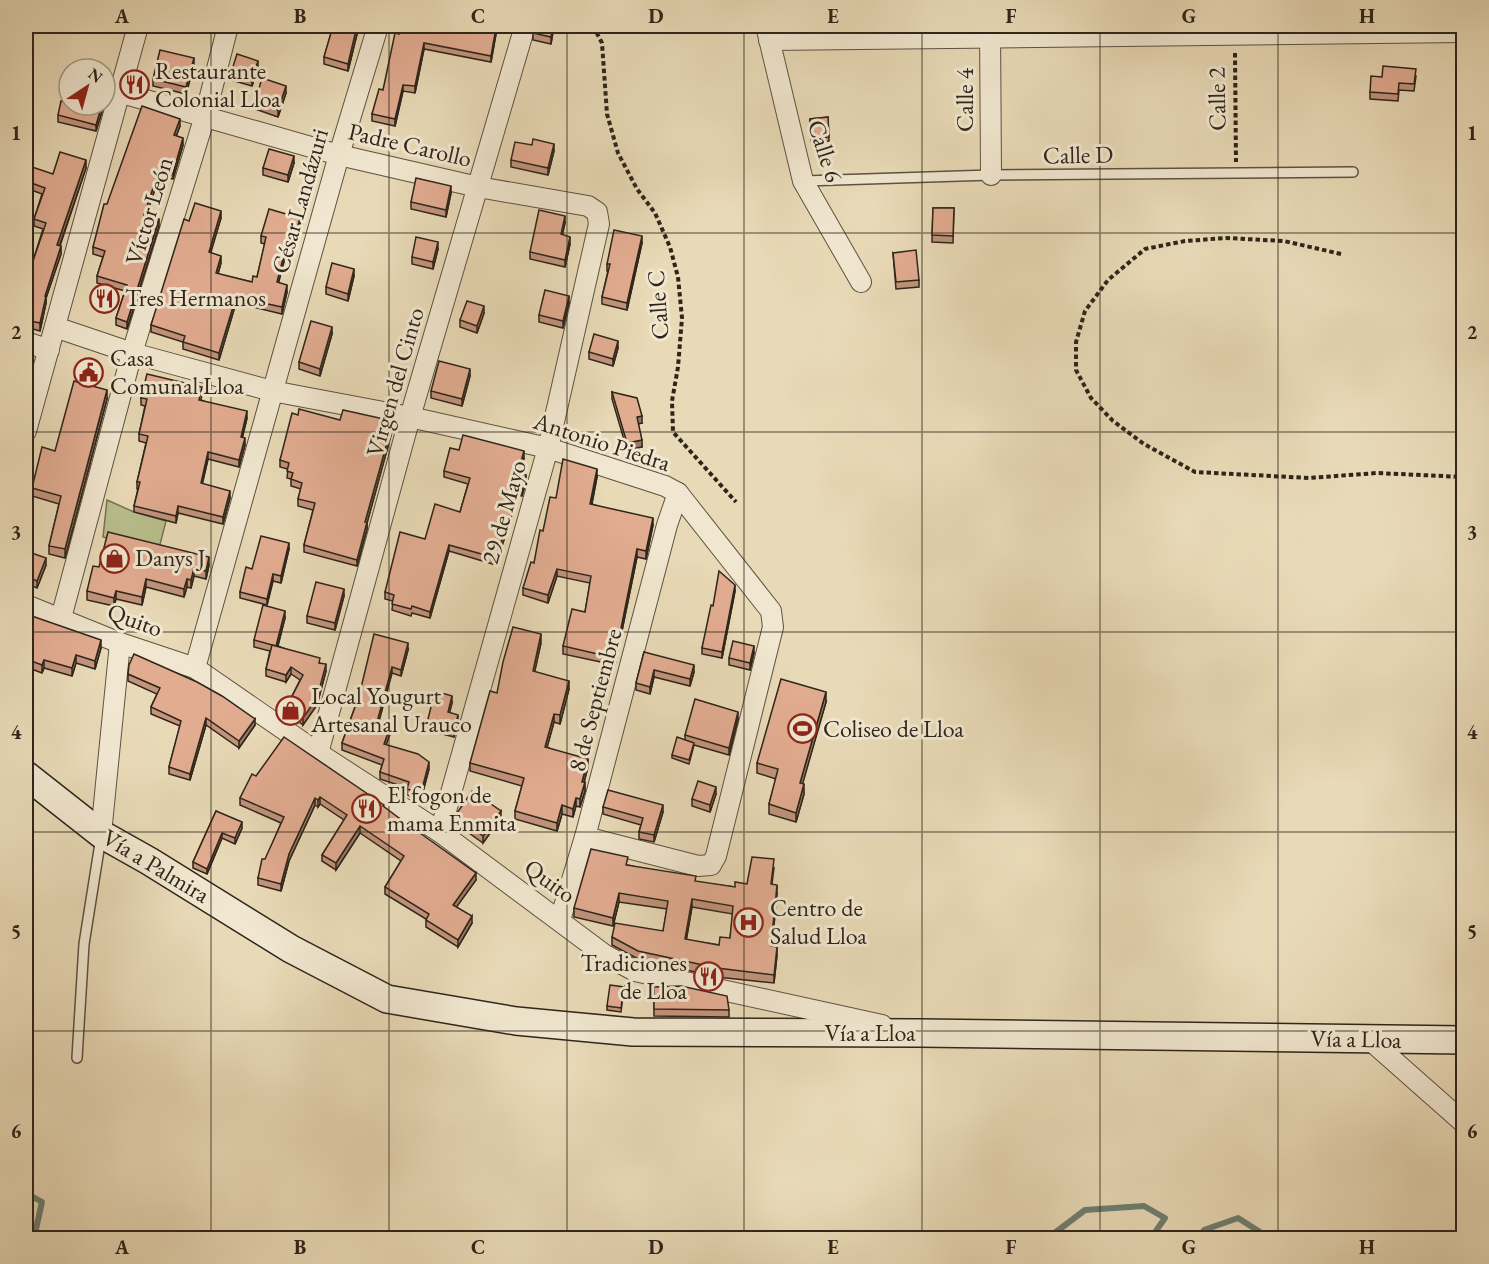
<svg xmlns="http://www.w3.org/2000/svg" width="1489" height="1264" viewBox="0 0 1489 1264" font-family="'EB Garamond',serif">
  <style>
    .green { fill: #b9bf8d; stroke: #747254; stroke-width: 1.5 }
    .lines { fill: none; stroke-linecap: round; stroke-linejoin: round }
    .stream { stroke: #6d7f72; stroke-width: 6 }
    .lane-casing { stroke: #5d5241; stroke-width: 12 }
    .street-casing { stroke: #5d5241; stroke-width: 22 }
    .secondary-casing { stroke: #2e251a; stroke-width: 30 }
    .path { stroke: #2e251a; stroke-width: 4; stroke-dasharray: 4.5 3; stroke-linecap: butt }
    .lane { stroke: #f1e7d0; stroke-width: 9 }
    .street { stroke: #f1e7d0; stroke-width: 20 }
    .secondary { stroke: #f1e7d0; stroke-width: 27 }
    .wall { fill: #c2947d; stroke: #2e251a; stroke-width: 1.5; fill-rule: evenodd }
    .shaded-wall { fill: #9e7866; stroke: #2e251a; stroke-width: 1.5 }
    .building { fill: #e2ac91; stroke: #2e251a; stroke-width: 1.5; fill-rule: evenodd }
    .grid { fill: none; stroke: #2e251a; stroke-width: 1.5; stroke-opacity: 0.55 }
    .labels { text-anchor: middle; stroke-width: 6; stroke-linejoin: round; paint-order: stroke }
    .poi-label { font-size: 24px; fill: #2e251a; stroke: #f1e7d0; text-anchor: start }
    .street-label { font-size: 24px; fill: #2e251a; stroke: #f1e7d0 }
    .neatline { fill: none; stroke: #2e251a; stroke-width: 2 }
    .grid-label { font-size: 20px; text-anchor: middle; font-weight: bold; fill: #2e251a }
  </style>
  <rect width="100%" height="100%" fill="#e9dab7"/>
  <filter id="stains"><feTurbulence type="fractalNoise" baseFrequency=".00333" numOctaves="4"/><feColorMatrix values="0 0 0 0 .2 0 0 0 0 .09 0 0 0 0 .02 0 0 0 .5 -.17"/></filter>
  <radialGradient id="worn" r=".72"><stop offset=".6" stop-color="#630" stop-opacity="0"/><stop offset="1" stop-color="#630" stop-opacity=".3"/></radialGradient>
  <path class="green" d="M 107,500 L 134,512 L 166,521 L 158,552 L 103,537 Z"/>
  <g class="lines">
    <g class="stream">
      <path d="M 26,1193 L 42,1202 L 34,1238"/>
      <path d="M 640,1238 L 650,1237 L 656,1238"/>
      <path d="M 1048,1238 L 1085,1210 L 1144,1206 L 1165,1218 L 1151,1238"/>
      <path d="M 1199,1238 L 1204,1230 L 1238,1218 L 1260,1232 L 1261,1238"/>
    </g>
    <defs>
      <g id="lane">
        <path d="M 804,181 L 991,175 L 1353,172"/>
        <path d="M 77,1058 L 84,944 L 101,837"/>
      </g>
      <g id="street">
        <path d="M 766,26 L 803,181 L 861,282"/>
        <path d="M 990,26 L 991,175"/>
        <path d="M 769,40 L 1464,32"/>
        <path d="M 118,92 L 339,155 L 478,187 L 588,206 L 597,212 L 599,224 L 548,448 L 440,832"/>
        <path d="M 55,327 L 132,353 L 272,391 L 410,417 L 548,448 L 665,486 L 678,493 L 771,611 L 773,627 L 716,856 L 711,865 L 698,866 L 585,837"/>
        <path d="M 26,342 L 49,350"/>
        <path d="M 26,431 L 138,26"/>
        <path d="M 26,605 L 120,643 L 195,668 L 318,753 L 440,832 L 605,955 L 635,971 L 882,1025"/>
        <path d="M 61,618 L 132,353 L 205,116 L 228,26"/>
        <path d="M 195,668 L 339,155 L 378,26"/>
        <path d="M 318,753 L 410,417 L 525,26"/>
        <path d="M 101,834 L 120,643"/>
        <path d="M 560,920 L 585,837 L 667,525 L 678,493"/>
        <path d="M 1369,1039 L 1464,1123"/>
      </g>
      <path id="secondary" d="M 26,775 L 101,834 L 149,861 L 291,949 L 387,999 L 516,1021 L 633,1032 L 920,1033 L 1464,1040"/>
    </defs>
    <use href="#lane" class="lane-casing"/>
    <use href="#street" class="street-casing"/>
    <use href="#secondary" class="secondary-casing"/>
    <g class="path">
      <path d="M 593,26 L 602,43 L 607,114 L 618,153 L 637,189 L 655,213 L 670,247 L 678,277 L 682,318 L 678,367 L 672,401 L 673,432 L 736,502"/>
      <path d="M 1235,53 L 1236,162"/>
      <path d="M 1341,254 L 1284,241 L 1226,238 L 1185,241 L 1145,249 L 1108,280 L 1085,311 L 1076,342 L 1076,370 L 1091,398 L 1113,421 L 1144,444 L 1195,472 L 1309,478 L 1377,473 L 1464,477"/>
    </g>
    <use href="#lane" class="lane"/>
    <use href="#street" class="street"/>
    <use href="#secondary" class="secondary"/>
  </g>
  <g class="wall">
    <path d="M 327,26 L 359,26 L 348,71 L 324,64 L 324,57 L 333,27 Z"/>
    <path d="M 554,26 L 551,44 L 533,40 L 533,33 Z"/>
    <path d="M 399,34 L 496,34 L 491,62 L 424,49 L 415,93 L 403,91 L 395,126 L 372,121 L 372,114 L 383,90 Z"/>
    <path d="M 194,65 L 186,94 L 153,86 L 153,79 Z"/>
    <path d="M 258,68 L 252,86 L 231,80 L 231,73 Z"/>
    <path d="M 1416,76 L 1414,91 L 1399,90 L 1398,101 L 1370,99 L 1370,92 L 1382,77 Z"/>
    <path d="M 286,93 L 278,117 L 255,109 L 255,102 Z"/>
    <path d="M 69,105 L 104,105 L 96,131 L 58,122 L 58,115 Z"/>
    <path d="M 828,117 L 829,141 L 811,142 L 810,119 Z"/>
    <path d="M 180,126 L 176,136 L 183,145 L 173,179 L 159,177 L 146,216 L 159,226 L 127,329 L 116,325 L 116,318 L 125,291 L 97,283 L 97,276 L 103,257 L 93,254 L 93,247 L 107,204 Z"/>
    <path d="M 554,151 L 548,175 L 511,167 L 511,160 Z"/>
    <path d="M 294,163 L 288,182 L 263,175 L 263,168 Z"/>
    <path d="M 86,168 L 60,246 L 61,254 L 46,298 L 46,303 L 40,331 L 26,327 L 26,263 L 32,264 L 43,229 L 34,226 L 34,219 L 42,194 L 26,188 L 26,177 L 53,174 Z"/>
    <path d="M 451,193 L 446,217 L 411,209 L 411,202 Z"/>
    <path d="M 933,208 L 954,208 L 953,243 L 932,242 Z"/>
    <path d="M 221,218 L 210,253 L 221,263 L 218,274 L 252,282 L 257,277 L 265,244 L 261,243 L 261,236 L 300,224 L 293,252 L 287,250 L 278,283 L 287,292 L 282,314 L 236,303 L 219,360 L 183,349 L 183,342 L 151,332 L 151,325 L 189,221 Z"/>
    <path d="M 565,223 L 562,235 L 570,244 L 565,267 L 530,259 L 530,252 Z"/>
    <path d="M 642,243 L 627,310 L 602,304 L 602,297 L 608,271 L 607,271 L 607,264 Z"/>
    <path d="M 438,249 L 433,269 L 412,264 L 412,257 Z"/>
    <path d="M 893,253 L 919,280 L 919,287 L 896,289 Z"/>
    <path d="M 354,276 L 348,301 L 326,294 L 326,287 Z"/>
    <path d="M 569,303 L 563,328 L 539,322 L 539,315 Z"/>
    <path d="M 484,313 L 477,333 L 460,327 L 460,320 Z"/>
    <path d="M 332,334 L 320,376 L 299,369 L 299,362 Z"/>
    <path d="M 618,348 L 613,366 L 589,359 L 589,352 Z"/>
    <path d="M 470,376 L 462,406 L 431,398 L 431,391 Z"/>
    <path d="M 612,392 L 642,423 L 638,424 L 642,447 L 627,450 L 612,399 Z"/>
    <path d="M 202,394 L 201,400 L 247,418 L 242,438 L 245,445 L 239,467 L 208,459 L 202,484 L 230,498 L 223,524 L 178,513 L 176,523 L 134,512 L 134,506 L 138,489 L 137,489 L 137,482 L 146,443 L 139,441 L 139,434 L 145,406 L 141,405 L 141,398 Z"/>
    <path d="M 107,399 L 65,558 L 49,554 L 49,546 L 59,504 L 32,496 L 32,488 L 55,451 Z"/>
    <path d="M 298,415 L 393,428 L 367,523 L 367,529 L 357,566 L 304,552 L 304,545 L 313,510 L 298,506 L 298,499 L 301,489 L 291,486 L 291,479 L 287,478 L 288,469 L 280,467 L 280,460 Z"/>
    <path d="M 459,450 L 524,458 L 520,473 L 526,481 L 522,496 L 518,495 L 496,565 L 449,551 L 430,618 L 412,613 L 411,616 L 392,610 L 393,601 L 385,599 L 385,592 L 425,539 L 460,512 L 468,484 L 444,477 L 444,471 Z"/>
    <path d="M 597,477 L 592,504 L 653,525 L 646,559 L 637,557 L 615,665 L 563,654 L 563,646 L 585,612 L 590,583 L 557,576 L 548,603 L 523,595 L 523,588 L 534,563 L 543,531 L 556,498 Z"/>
    <path d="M 289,549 L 281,583 L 273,581 L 267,605 L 240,598 L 240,592 L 252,569 Z"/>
    <path d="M 26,551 L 46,565 L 37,588 L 26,583 Z"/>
    <path d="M 209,565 L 206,579 L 194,576 L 191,588 L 187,587 L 184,597 L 146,587 L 142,605 L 116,599 L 114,606 L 87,600 L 87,591 L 99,567 Z"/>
    <path d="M 735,591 L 722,658 L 702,654 L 702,648 L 713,606 Z"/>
    <path d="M 344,596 L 335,630 L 307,623 L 307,616 Z"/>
    <path d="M 26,614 L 101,648 L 95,669 L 76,663 L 72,676 L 44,668 L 42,673 L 26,667 Z"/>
    <path d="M 285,618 L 278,646 L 320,663 L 326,671 L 317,705 L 303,725 L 287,713 L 287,706 L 300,680 L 291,674 L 286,682 L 266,676 L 266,669 L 270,651 L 254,647 L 254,640 Z"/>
    <path d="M 541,643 L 534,672 L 569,689 L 560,724 L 554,722 L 547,747 L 588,767 L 584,782 L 585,791 L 580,807 L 576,806 L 573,817 L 562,814 L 557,831 L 515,819 L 515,811 L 522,786 L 470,771 L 470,763 L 497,693 Z"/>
    <path d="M 408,650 L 401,676 L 392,673 L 378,723 L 390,734 L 386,745 L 429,769 L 421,799 L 407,795 L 407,788 L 380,779 L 380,772 L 382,765 L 342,750 L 342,743 L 359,696 Z"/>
    <path d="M 644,652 L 694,672 L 690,686 L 654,677 L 650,694 L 636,690 L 636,683 Z"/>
    <path d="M 754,653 L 750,670 L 729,665 L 729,658 Z"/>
    <path d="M 128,674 L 255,725 L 239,748 L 206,725 L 190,780 L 169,774 L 169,767 L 180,726 L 151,714 L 151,707 L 157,694 L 128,681 Z"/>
    <path d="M 826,702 L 802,784 L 804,794 L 796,822 L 769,814 L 769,804 L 776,779 L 757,773 L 757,763 Z"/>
    <path d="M 452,703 L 449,713 L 458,722 L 454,737 L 427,730 L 427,723 Z"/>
    <path d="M 738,719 L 729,755 L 694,745 L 689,764 L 672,758 L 672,755 L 685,740 L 685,735 Z"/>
    <path d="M 256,776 L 384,807 L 476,880 L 456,907 L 472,923 L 458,947 L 426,927 L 426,919 L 385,894 L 385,887 L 401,861 L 360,833 L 336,870 L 322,861 L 322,855 L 344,820 L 320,804 L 318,807 L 315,805 L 289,861 L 281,891 L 258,885 L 258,878 L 281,823 L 240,805 L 240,798 Z"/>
    <path d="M 716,794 L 710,812 L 692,806 L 692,799 Z"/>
    <path d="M 603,807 L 663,812 L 654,842 L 639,839 L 639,832 L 641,825 L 603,814 Z"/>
    <path d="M 216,811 L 242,828 L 235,844 L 222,838 L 207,874 L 193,868 L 193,862 Z"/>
    <path d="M 455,816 L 501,818 L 483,843 L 455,823 Z"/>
    <path d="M 628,865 L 696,882 L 735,887 L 747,884 L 774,868 L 772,884 L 777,893 L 772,947 L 777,955 L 774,983 L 717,977 L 638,959 L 612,945 L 612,937 L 663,931 L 667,909 L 619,902 L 613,926 L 574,917 L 574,908 ZM 692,907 L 733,914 L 730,938 L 719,945 L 686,940 Z"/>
    <path d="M 624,987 L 621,1012 L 607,1010 L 607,1006 Z"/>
    <path d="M 654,987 L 729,1010 L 729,1017 L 654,1016 Z"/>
  </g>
  <g class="shaded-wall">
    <path d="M 357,26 L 359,26 L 348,71 L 348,64 Z"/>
    <path d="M 553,26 L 554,26 L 551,44 L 551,37 Z"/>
    <path d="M 496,28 L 496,34 L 491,62 L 491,56 Z"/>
    <path d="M 424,43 L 424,49 L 415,93 L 415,86 Z"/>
    <path d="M 194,58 L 194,65 L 186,94 L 186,87 Z"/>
    <path d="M 258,61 L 258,68 L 252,86 L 252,79 Z"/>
    <path d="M 403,85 L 403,91 L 395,126 L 395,119 Z"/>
    <path d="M 286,86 L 286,93 L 278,117 L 278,110 Z"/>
    <path d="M 102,105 L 104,105 L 96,131 L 96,125 Z"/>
    <path d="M 180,119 L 180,126 L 174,142 L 174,135 Z"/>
    <path d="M 183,138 L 183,145 L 173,179 L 173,173 Z"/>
    <path d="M 554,144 L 554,151 L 548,175 L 548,168 Z"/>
    <path d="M 294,156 L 294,163 L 288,182 L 288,175 Z"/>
    <path d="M 86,160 L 86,168 L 57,253 L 57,245 Z"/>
    <path d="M 159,170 L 159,177 L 144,222 L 144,215 Z"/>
    <path d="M 451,186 L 451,193 L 446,217 L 446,210 Z"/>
    <path d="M 221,211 L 221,218 L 209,259 L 209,252 Z"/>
    <path d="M 565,216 L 565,223 L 561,241 L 561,234 Z"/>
    <path d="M 300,218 L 300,224 L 293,252 L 293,245 Z"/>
    <path d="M 159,219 L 159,226 L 127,329 L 127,322 Z"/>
    <path d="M 642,236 L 642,243 L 627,310 L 627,303 Z"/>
    <path d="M 570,237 L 570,244 L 565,267 L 565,260 Z"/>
    <path d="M 438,242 L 438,249 L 433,269 L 433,262 Z"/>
    <path d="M 287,243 L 287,250 L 277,289 L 277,282 Z"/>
    <path d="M 61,246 L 61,254 L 46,298 L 46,303 L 40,331 L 40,323 L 45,296 Z"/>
    <path d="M 221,256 L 221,263 L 216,280 L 216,273 Z"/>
    <path d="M 354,269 L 354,276 L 348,301 L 348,294 Z"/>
    <path d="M 287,285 L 287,292 L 282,314 L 282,307 Z"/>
    <path d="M 569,296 L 569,303 L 563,328 L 563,321 Z"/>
    <path d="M 236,297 L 236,303 L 219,360 L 219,353 Z"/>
    <path d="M 484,306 L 484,313 L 477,333 L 477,326 Z"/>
    <path d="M 332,327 L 332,334 L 320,376 L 320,369 Z"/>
    <path d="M 618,341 L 618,348 L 613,366 L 613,359 Z"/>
    <path d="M 33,355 L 33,362 L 26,389 L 26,382 Z"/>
    <path d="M 470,369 L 470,376 L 462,406 L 462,399 Z"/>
    <path d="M 107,390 L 107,399 L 65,558 L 65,549 Z"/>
    <path d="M 247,411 L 247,418 L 241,444 L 241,437 Z"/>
    <path d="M 642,416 L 642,423 L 637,424 L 637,417 Z"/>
    <path d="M 393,421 L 393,428 L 367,523 L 367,529 L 357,566 L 357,560 L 365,522 Z"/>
    <path d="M 245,438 L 245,445 L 239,467 L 239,460 Z"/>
    <path d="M 642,440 L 642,447 L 627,450 L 627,443 Z"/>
    <path d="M 524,451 L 524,458 L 518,479 L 518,472 Z"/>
    <path d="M 208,452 L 208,459 L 201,490 L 201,483 Z"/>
    <path d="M 597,469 L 597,477 L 590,512 L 590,504 Z"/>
    <path d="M 526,475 L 526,481 L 522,496 L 522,489 Z"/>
    <path d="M 518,488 L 518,495 L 496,565 L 496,558 Z"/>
    <path d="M 230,491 L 230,498 L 223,524 L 223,517 Z"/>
    <path d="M 178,506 L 178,513 L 176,523 L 176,516 Z"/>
    <path d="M 653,518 L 653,525 L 646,559 L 646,551 Z"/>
    <path d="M 289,543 L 289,549 L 281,583 L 281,576 Z"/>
    <path d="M 449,545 L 449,551 L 430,618 L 430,612 Z"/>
    <path d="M 637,549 L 637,557 L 615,665 L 615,658 Z"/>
    <path d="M 209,557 L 209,565 L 206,579 L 206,571 Z"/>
    <path d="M 46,558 L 46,565 L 37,588 L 37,581 Z"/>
    <path d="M 194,568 L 194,576 L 191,588 L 191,580 Z"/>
    <path d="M 557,569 L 557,576 L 548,603 L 548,595 Z"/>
    <path d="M 273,574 L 273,581 L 267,605 L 267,599 Z"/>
    <path d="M 146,579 L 146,587 L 142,605 L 142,597 Z"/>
    <path d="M 187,579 L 187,587 L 184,597 L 184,589 Z"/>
    <path d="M 735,585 L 735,591 L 722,658 L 722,652 Z"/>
    <path d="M 344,589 L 344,596 L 335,630 L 335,623 Z"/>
    <path d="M 116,591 L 116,599 L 114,606 L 114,598 Z"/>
    <path d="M 285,611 L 285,618 L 276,652 L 276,646 Z"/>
    <path d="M 541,634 L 541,643 L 533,680 L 533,671 Z"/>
    <path d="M 101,640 L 101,648 L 95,669 L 95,661 Z"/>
    <path d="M 408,643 L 408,650 L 401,676 L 401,670 Z"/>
    <path d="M 754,646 L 754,653 L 750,670 L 750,663 Z"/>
    <path d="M 76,655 L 76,663 L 72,676 L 72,668 Z"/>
    <path d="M 44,660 L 44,668 L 42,673 L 42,665 Z"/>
    <path d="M 326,664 L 326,671 L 317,705 L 303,725 L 303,718 Z"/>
    <path d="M 694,665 L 694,672 L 690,686 L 690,679 Z"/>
    <path d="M 291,667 L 291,674 L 286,682 L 286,675 Z"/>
    <path d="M 392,667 L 392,673 L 377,729 L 377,722 Z"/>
    <path d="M 654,670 L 654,677 L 650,694 L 650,687 Z"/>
    <path d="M 569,681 L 569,689 L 560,724 L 560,715 Z"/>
    <path d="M 826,692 L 826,702 L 800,793 L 800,783 Z"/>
    <path d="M 452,696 L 452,703 L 448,719 L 448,712 Z"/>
    <path d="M 738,712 L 738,719 L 729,755 L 729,748 Z"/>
    <path d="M 554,714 L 554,722 L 545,755 L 545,747 Z"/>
    <path d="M 458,715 L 458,722 L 454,737 L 454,730 Z"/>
    <path d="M 206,718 L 206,725 L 190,780 L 190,774 Z"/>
    <path d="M 255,719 L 255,725 L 239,748 L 239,741 Z"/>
    <path d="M 390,727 L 390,734 L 384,750 L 384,744 Z"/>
    <path d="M 588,759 L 588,767 L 582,790 L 582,782 Z"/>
    <path d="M 429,762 L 429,769 L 421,799 L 421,793 Z"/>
    <path d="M 585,782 L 585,791 L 580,807 L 580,799 Z"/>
    <path d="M 804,784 L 804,794 L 796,822 L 796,813 Z"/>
    <path d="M 716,787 L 716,794 L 710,812 L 710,805 Z"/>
    <path d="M 320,797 L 320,804 L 318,807 L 318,800 Z"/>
    <path d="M 315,798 L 315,805 L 289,861 L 281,891 L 281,884 L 289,854 Z"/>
    <path d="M 576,798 L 576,806 L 573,817 L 573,809 Z"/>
    <path d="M 562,805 L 562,814 L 557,831 L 557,823 Z"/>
    <path d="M 663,805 L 663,812 L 654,842 L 654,835 Z"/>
    <path d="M 501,811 L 501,818 L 483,843 L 483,836 Z"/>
    <path d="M 242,822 L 242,828 L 235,844 L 235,838 Z"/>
    <path d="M 360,826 L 360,833 L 336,870 L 336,863 Z"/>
    <path d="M 222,833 L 222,838 L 207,874 L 207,869 Z"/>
    <path d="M 476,873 L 476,880 L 453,912 L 453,905 Z"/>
    <path d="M 777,885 L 777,893 L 771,955 L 771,946 Z"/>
    <path d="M 619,893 L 619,902 L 613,926 L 613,918 Z"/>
    <path d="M 692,899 L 692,907 L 685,948 L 685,939 Z"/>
    <path d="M 472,916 L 472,923 L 458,947 L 458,940 Z"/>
    <path d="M 777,947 L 777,955 L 774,983 L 774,975 Z"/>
  </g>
  <g class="building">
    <path d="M 333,26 L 357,26 L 348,64 L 324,57 Z"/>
    <path d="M 401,26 L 484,26 L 496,28 L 491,56 L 424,43 L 415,86 L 403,85 L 395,119 L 372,114 L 379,89 L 383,90 L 395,33 L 399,34 Z"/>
    <path d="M 535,26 L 553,26 L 551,37 L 533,33 Z"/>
    <path d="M 160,50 L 194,58 L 186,87 L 153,79 Z"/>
    <path d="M 237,54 L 258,61 L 252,79 L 231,73 Z"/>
    <path d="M 1383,66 L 1416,69 L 1414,84 L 1399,83 L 1398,94 L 1370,92 L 1371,76 L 1382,77 Z"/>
    <path d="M 262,78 L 286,86 L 278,110 L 255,102 Z"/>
    <path d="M 61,101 L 69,103 L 69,105 L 102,105 L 96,125 L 58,115 Z"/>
    <path d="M 142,106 L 180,119 L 174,135 L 183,138 L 173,173 L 159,170 L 144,215 L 159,219 L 127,322 L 116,318 L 127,285 L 97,276 L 105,251 L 93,247 L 104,204 L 107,204 Z"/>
    <path d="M 828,117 L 829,137 L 811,138 L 810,119 Z"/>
    <path d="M 533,139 L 554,144 L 548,168 L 511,160 L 515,142 L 532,145 Z"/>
    <path d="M 269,149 L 294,156 L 288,175 L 263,168 Z"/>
    <path d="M 60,152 L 86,160 L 57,245 L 61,246 L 45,296 L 46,296 L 40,323 L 26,320 L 26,263 L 32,264 L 46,223 L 34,219 L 45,188 L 26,181 L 26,177 L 29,166 L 53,174 Z"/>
    <path d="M 416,178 L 451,186 L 446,210 L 411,202 Z"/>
    <path d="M 195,203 L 221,211 L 209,252 L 221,256 L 216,273 L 252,282 L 253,276 L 257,277 L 266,237 L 261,236 L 269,209 L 300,218 L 293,245 L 287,243 L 277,282 L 287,285 L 282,307 L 236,297 L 219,353 L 183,342 L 185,336 L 151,325 L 184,219 L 189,221 Z"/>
    <path d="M 933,208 L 954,208 L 953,236 L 932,235 Z"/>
    <path d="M 539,210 L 565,216 L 561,234 L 570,237 L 565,260 L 530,252 Z"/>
    <path d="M 614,230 L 642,236 L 627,303 L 602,297 L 610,264 L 607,264 Z"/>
    <path d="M 416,237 L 438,242 L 433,262 L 412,257 Z"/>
    <path d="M 916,250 L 919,280 L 896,282 L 893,253 Z"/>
    <path d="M 332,263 L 354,269 L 348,294 L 326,287 Z"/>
    <path d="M 545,290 L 569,296 L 563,321 L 539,315 Z"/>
    <path d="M 467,301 L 484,306 L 477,326 L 460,320 Z"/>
    <path d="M 311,321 L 332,327 L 320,369 L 299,362 Z"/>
    <path d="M 594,334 L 618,341 L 613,359 L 589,352 Z"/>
    <path d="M 26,353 L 33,355 L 26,382 Z"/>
    <path d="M 439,361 L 470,369 L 462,399 L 431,391 Z"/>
    <path d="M 147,374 L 202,387 L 199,400 L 247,411 L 241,437 L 245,438 L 239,460 L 208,452 L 201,483 L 230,491 L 223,517 L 178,506 L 176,516 L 134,506 L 140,482 L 137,482 L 148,436 L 139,434 L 147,399 L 141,398 Z"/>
    <path d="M 74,381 L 107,390 L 65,549 L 49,546 L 61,496 L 32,488 L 42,447 L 55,451 Z"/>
    <path d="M 612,392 L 637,398 L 642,416 L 637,417 L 642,440 L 627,443 Z"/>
    <path d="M 299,409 L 340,420 L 343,410 L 393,421 L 365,522 L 367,522 L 357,560 L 304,545 L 315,503 L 298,499 L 302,483 L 291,479 L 293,473 L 287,471 L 289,463 L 280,460 L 292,413 L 298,415 Z"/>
    <path d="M 463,435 L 524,451 L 518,472 L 526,475 L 522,489 L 518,488 L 496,558 L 449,545 L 430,612 L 412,606 L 411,609 L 392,604 L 394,595 L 385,592 L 400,532 L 425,539 L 435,504 L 460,512 L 470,478 L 444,471 L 450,448 L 459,450 Z"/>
    <path d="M 563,459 L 597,469 L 590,504 L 653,518 L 646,551 L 637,549 L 615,658 L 563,646 L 572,609 L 585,612 L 591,576 L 557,569 L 548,595 L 523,588 L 531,562 L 534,563 L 540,530 L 543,531 L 550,497 L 556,498 Z"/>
    <path d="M 108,532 L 209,557 L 206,571 L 194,568 L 191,580 L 187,579 L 184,589 L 146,579 L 142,597 L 116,591 L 114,598 L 87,591 L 93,566 L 99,567 Z"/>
    <path d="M 261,536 L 289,543 L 281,576 L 273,574 L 267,599 L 240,592 L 246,567 L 252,569 Z"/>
    <path d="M 26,551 L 46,558 L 37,581 L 26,576 Z"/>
    <path d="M 719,571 L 735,585 L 722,652 L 702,648 L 711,605 L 713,606 Z"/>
    <path d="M 316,582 L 344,589 L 335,623 L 307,616 Z"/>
    <path d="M 263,605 L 285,611 L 276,646 L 254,640 Z"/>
    <path d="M 26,614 L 101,640 L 95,661 L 76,655 L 72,668 L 44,660 L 42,665 L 26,659 Z"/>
    <path d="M 513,627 L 541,634 L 533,671 L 569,681 L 560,715 L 554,714 L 545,747 L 588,759 L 582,782 L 585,782 L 580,799 L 576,798 L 573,809 L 562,805 L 557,823 L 515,811 L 524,778 L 470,763 L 490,691 L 497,693 L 503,662 Z"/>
    <path d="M 374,634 L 408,643 L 401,670 L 392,667 L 377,722 L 390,727 L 384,744 L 418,754 L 429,762 L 421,793 L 407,789 L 409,782 L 380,772 L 384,759 L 342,743 L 359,696 Z"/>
    <path d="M 733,641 L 754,646 L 750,663 L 729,658 Z"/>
    <path d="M 272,645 L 320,658 L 319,663 L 326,664 L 317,698 L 303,718 L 287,706 L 303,675 L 291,667 L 286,675 L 266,669 Z"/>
    <path d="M 644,652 L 694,665 L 690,679 L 654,670 L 650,687 L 636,683 Z"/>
    <path d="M 134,654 L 197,682 L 222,696 L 255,719 L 239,741 L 206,718 L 190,774 L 169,767 L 181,721 L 151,707 L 160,688 L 128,674 L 129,665 Z"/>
    <path d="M 781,679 L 826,692 L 800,783 L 804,784 L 796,813 L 769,804 L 778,769 L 757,763 Z"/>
    <path d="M 435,691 L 452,696 L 448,712 L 458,715 L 454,730 L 427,723 Z"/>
    <path d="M 695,699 L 738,712 L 729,748 L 685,735 Z"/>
    <path d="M 284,737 L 384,805 L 383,806 L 403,821 L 476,873 L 453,905 L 472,916 L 458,940 L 426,920 L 429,914 L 385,887 L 404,856 L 360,826 L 336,863 L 322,855 L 347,815 L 320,797 L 318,800 L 315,798 L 289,854 L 281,884 L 258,878 L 262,859 L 265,859 L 284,817 L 240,798 L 252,774 L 256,776 Z"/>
    <path d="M 677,737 L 694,743 L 689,760 L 672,755 Z"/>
    <path d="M 698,781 L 716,787 L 710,805 L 692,799 Z"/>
    <path d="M 608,790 L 663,805 L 654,835 L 639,832 L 643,818 L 603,807 Z"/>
    <path d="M 472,791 L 501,811 L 483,836 L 455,816 Z"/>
    <path d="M 216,811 L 242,822 L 235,838 L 222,833 L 207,869 L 193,862 Z"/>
    <path d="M 591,849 L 628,857 L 626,865 L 696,876 L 695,881 L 735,887 L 735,882 L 747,884 L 752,857 L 774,859 L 771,884 L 777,885 L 771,946 L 777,947 L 774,975 L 717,968 L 638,951 L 612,937 L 615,923 L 663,931 L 668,901 L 619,893 L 613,918 L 574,908 ZM 692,899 L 733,906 L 730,938 L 720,937 L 719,945 L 685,939 Z"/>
    <path d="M 610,985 L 624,987 L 621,1008 L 607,1006 Z"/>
    <path d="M 681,986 L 727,996 L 729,1010 L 654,1009 L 654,987 Z"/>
  </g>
  <path class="grid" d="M 211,26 L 211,1238M 389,26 L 389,1238M 567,26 L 567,1238M 744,26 L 744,1238M 922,26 L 922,1238M 1100,26 L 1100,1238M 1278,26 L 1278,1238M 26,233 L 1464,233M 26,432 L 1464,432M 26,632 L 1464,632M 26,832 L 1464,832M 26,1031 L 1464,1031"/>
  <defs>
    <symbol id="restaurant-ring" viewBox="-11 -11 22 22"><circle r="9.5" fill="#f1e7d0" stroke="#8f2418" stroke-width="1.5"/><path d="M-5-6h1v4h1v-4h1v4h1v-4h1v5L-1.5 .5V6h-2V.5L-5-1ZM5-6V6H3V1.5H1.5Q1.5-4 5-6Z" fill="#8f2418"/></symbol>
    <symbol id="civic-ring" viewBox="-11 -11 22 22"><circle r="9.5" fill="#f1e7d0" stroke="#8f2418" stroke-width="1.5"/><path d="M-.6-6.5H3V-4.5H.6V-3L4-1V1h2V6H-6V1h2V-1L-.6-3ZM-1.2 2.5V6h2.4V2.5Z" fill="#8f2418"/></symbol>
    <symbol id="shop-ring" viewBox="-11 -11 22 22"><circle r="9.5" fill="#f1e7d0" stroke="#8f2418" stroke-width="1.5"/><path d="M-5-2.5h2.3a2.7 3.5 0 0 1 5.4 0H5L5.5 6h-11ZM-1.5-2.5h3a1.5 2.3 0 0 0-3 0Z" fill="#8f2418"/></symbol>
    <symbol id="stadium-ring" viewBox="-11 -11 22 22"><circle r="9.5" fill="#f1e7d0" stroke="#8f2418" stroke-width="1.5"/><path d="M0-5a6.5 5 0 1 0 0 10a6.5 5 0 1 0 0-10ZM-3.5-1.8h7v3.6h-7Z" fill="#8f2418"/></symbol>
    <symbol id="hospital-ring" viewBox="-11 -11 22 22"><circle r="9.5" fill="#f1e7d0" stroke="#8f2418" stroke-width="1.5"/><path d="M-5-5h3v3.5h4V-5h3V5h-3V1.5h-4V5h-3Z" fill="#8f2418"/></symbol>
  </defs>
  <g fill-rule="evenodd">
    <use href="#restaurant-ring" x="118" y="68" width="33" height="33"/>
    <use href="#restaurant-ring" x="88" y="282" width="33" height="33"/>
    <use href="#civic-ring" x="72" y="356" width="33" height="33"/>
    <use href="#shop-ring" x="98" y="542" width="33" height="33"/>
    <use href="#shop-ring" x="274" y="694" width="33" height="33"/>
    <use href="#stadium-ring" x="786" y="712" width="33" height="33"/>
    <use href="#restaurant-ring" x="350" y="792" width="33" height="33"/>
    <use href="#hospital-ring" x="732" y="906" width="33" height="33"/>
    <use href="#restaurant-ring" x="692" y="960" width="33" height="33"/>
  </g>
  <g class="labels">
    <g class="poi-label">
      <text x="155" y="79">Restaurante<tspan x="155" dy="28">Colonial Lloa</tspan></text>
      <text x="125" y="306">Tres Hermanos</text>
      <text x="110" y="366">Casa<tspan x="110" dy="28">Comunal Lloa</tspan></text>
      <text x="135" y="566">Danys J</text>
      <text x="311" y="704">Local Yougurt<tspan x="311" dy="28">Artesanal Urauco</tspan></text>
      <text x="823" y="737">Coliseo de Lloa</text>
      <text x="387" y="803">El fogon de<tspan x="387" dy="28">mama Enmita</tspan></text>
      <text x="770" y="916">Centro de<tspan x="770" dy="28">Salud Lloa</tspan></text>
      <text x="687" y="971" text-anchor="end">Tradiciones<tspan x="687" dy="28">de Lloa</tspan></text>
    </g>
    <g class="street-label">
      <text transform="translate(1217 99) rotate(-91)" y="8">Calle 2</text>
      <text transform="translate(965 100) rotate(-90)" y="8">Calle 4</text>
      <text transform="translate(410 145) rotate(13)" y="8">Padre Carollo</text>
      <text transform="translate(825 151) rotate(72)" y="8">Calle 6</text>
      <text transform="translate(1078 155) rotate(-1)" y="8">Calle D</text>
      <text transform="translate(300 201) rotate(-74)" y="8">César Landázuri</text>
      <text transform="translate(149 211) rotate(-73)" y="8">Víctor León</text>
      <text transform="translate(658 305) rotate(-94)" y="8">Calle C</text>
      <text transform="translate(395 382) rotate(-74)" y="8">Virgen del Cinto</text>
      <text transform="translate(602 442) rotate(18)" y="8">Antonio Piedra</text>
      <text transform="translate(504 512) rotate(-74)" y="8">29 de Mayo</text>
      <text transform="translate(135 620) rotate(20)" y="8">Quito</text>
      <text transform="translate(595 700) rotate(-75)" y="8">8 de Septiembre</text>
      <text transform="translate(156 866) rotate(31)" y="8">Vía a Palmira</text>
      <text transform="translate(550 881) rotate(36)" y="8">Quito</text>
      <text x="870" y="1041">Vía a Lloa</text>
      <text transform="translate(1356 1039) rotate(1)" y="8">Vía a Lloa</text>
    </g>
  </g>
  <rect width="1489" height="1264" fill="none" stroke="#e9dab7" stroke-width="66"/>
  <g transform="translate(87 87) rotate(36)"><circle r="28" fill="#f1e7d0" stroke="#a39987" stroke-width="1.5"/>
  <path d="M0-4.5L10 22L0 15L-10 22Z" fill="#8f2418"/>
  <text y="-9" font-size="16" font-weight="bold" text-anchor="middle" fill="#2e251a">N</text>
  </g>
  <rect x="33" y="33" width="1423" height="1198" class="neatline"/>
  <g class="grid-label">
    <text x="122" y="23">A</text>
    <text x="300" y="23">B</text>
    <text x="478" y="23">C</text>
    <text x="656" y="23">D</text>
    <text x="833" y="23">E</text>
    <text x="1011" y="23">F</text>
    <text x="1189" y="23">G</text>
    <text x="1367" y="23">H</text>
    <text x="16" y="140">1</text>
    <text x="1472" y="140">1</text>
    <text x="16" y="339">2</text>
    <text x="1472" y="339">2</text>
    <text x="16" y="539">3</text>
    <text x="1472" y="539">3</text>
    <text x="16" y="739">4</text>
    <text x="1472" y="739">4</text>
    <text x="16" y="938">5</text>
    <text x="1472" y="938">5</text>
    <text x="16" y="1138">6</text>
    <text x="1472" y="1138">6</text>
    <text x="122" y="1254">A</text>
    <text x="300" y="1254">B</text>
    <text x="478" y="1254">C</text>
    <text x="656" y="1254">D</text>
    <text x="833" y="1254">E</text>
    <text x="1011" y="1254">F</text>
    <text x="1189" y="1254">G</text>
    <text x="1367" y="1254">H</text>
  </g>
  <rect width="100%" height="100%" filter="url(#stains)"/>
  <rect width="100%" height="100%" fill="url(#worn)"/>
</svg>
